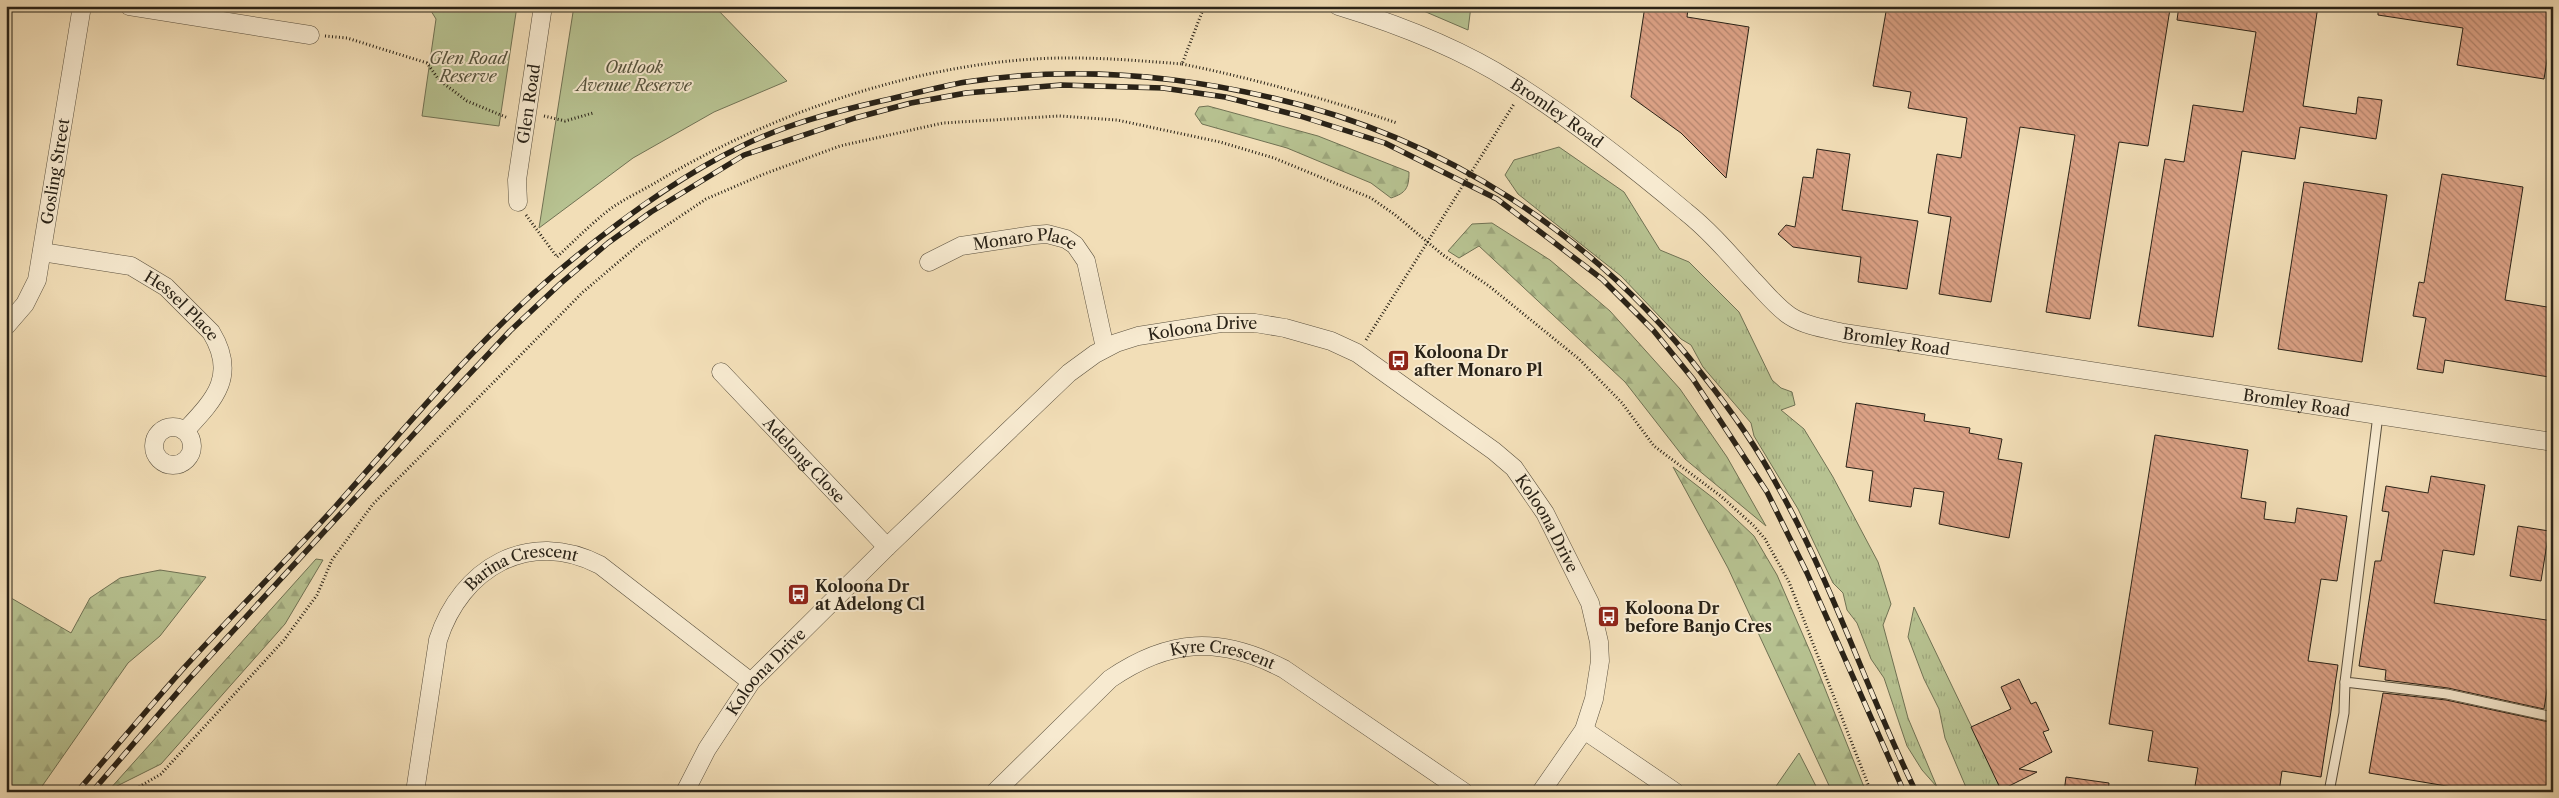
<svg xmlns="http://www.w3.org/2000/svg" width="2559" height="798" viewBox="0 0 2559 798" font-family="'Libre Caslon Text',serif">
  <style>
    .grass { fill: url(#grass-tufts); stroke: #707254 }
    .forest { fill: url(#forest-firs); stroke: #707254 }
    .park { fill: #b7c291; stroke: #707254 }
    .building { fill: url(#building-back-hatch); stroke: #292217 }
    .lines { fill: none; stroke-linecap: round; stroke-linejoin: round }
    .service-casing { stroke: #5b513f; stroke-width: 11 }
    .minor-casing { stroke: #5b513f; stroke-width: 19 }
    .path { stroke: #292217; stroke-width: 3; stroke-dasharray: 1 2.5; stroke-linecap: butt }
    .service { stroke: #f7ead0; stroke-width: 9 }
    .minor { stroke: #f7ead0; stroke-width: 18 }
    .rail-casing { stroke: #292217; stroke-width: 5.5 }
    .rail { stroke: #f7ead0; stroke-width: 4; stroke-dasharray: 11; stroke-linecap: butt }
    .labels { text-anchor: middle; stroke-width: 4; stroke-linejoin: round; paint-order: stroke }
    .park-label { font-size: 16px; font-style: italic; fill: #54523c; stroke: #f7ead0 }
    .street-label { font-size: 16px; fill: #292217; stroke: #f7ead0 }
    .poi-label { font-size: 16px; font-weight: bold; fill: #292217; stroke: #f7ead0; text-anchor: start }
  </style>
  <defs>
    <pattern id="grass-tufts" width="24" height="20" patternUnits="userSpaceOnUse" patternTransform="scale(1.25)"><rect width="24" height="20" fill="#b7c291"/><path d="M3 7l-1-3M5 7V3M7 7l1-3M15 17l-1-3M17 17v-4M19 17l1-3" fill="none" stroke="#9da67c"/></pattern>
    <pattern id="forest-firs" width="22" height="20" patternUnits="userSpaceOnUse" patternTransform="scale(1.25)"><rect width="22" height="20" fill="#b7c291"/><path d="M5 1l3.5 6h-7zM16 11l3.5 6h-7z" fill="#9da67c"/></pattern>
    <pattern id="building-back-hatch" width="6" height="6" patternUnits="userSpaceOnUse" patternTransform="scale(1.25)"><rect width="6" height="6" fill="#dba185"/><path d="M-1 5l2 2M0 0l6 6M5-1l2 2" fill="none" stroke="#b2836c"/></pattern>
  </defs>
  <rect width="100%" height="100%" fill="#f2deb7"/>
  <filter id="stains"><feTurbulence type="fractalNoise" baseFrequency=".004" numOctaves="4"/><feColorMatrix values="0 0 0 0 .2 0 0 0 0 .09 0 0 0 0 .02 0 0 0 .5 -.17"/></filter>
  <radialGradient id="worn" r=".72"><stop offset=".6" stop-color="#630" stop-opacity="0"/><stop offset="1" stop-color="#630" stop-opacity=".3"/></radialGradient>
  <g class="grass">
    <path d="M 1559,147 L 1624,192 L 1660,250 L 1689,262 L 1739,312 L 1772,380 L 1781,388 L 1792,392 L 1795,405 L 1781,410 L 1804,429 L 1833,477 L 1878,562 L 1891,604 L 1883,625 L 1908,718 L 1937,787 L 1922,770 L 1907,746 L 1884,678 L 1871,659 L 1857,623 L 1847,610 L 1843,593 L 1833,583 L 1798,509 L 1754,436 L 1751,423 L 1703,367 L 1691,345 L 1681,339 L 1621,276 L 1518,194 L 1505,175 L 1514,160 Z"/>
    <path d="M 1914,607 L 2003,792 L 1968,792 L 1945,738 L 1939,709 L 1924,679 L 1908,637 Z"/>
  </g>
  <g class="forest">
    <path d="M 1208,106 L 1318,136 L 1409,172 C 1409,188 1406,193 1391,198 L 1371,183 L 1287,148 L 1202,124 L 1195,114 L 1199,107 Z"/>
    <path d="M 1492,223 L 1550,260 L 1610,311 L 1680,389 L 1727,457 L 1766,526 L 1685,459 L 1625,382 L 1479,246 L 1459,258 L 1448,251 L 1472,224 Z"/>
    <path d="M 1673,467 L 1717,501 L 1754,536 L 1777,575 L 1812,656 L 1866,792 L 1832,792 L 1728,568 Z"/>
    <path d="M 316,559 L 323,560 L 285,624 L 161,764 L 109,790 Z"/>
    <path d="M 160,570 L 206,577 L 160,636 L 128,663 L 38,792 L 6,792 L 6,595 L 71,633 L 90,598 L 120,578 Z"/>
  </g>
  <g class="park">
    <path d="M 428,6 L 517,6 L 499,126 L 422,116 L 436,19 Z"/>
    <path d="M 574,6 L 714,6 L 787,81 L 714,112 L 633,158 L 539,228 Z"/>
    <path d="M 1412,6 L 1471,6 L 1468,30 Z"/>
    <path d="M 1799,753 L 1819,792 L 1772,792 Z"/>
  </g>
  <g class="building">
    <path d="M 1645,6 L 1688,9 L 1687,17 L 1749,27 L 1726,178 L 1681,133 L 1631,97 Z"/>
    <path d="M 1887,6 L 2152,6 L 2170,9 L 2148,146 L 2119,142 L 2090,319 L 2046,312 L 2075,135 L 2020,127 L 1991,302 L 1939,294 L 1951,217 L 1928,213 L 1937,154 L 1961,158 L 1967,118 L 1908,108 L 1911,92 L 1873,86 Z"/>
    <path d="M 2179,6 L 2318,6 L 2303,106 L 2356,114 L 2358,97 L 2382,100 L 2376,139 L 2300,127 L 2295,159 L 2242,151 L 2213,337 L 2138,326 L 2165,159 L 2184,162 L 2193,105 L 2243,112 L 2256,32 L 2177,20 Z"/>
    <path d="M 2378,6 L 2553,6 L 2553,23 L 2544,79 L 2457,65 L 2463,28 L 2378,15 Z"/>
    <path d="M 1817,149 L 1850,154 L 1842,210 L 1918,221 L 1907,289 L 1858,282 L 1861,257 L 1793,247 L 1778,234 L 1786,225 L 1795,227 L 1803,177 L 1813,178 Z"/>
    <path d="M 2442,174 L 2523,187 L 2505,300 L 2553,308 L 2553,351 L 2549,377 L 2445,360 L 2443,373 L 2417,369 L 2426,318 L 2413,316 L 2419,282 L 2424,283 Z"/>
    <path d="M 2304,182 L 2387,195 L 2362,362 L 2278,349 Z"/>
    <path d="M 1856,403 L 1925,414 L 1924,421 L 1970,428 L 1969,433 L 2002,439 L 1998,459 L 2022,463 L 2009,538 L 1939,524 L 1944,492 L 1914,488 L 1911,507 L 1869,501 L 1873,471 L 1846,467 Z"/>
    <path d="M 2155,435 L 2248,450 L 2241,498 L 2266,502 L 2264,519 L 2295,523 L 2297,508 L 2347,516 L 2337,581 L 2321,579 L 2308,661 L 2338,665 L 2321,777 L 2282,771 L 2279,792 L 2194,792 L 2198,768 L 2148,761 L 2153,731 L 2109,724 Z"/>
    <path d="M 2431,476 L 2485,485 L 2474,555 L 2443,550 L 2434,603 L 2553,621 L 2553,652 L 2544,709 L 2448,688 L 2385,680 L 2386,670 L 2359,666 L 2375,561 L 2381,561 L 2389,512 L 2382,511 L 2386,486 L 2428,493 Z"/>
    <path d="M 2518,526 L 2549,531 L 2541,581 L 2510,576 Z"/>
    <path d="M 2019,679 L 2031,704 L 2036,702 L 2049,730 L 2043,732 L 2052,752 L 2019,769 L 2037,772 L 2001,790 L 1971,727 L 2011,709 L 2001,687 Z"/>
    <path d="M 2383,693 L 2446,700 L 2549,722 L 2547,735 L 2553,736 L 2553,792 L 2482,792 L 2369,773 Z"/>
    <path d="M 2066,777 L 2109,783 L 2108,792 L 2064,792 Z"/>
  </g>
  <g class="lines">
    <defs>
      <g id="service">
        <path d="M 2378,415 L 2345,682 L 2447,694 L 2553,717"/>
        <path d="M 2329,792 L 2344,713 L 2345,682"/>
      </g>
      <g id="minor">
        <path d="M 129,6 L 310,35"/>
        <path id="s1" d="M 1338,6 C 1397,24 1459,48 1511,81 C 1573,120 1630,165 1686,212 C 1711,232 1731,256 1752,279 C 1764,291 1776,307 1790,316 C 1805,326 1827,329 1844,333 L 2553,442"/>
        <path id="s2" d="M 518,202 L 517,180 L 543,6"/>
        <path id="s3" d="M 42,252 L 131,266 L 166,287 L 211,332 C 238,376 214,400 185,431"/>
        <path id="s4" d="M 929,262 L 961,246 L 1034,235 L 1047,234 L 1066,239 L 1075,245 L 1086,261 L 1105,348"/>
        <path id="s5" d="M 6,326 L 25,304 L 37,280 L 82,6"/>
        <path id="s6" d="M 721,372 L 887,547"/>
        <circle cx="173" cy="446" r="19"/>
        <path d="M 1584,730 L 1675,792"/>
        <path id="s7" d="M 415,792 L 438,640 C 461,568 529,528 600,565 L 751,682"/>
        <path id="s8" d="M 685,792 L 707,749 L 751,682 L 887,547 L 1069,373 L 1095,354 L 1116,343 L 1138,336 L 1221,323 L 1255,323 L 1285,328 L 1331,341 L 1357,353 L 1494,451 L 1514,468 L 1545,513 L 1590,603 L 1599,642 L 1600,661 L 1594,699 L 1584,730 L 1541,792"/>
        <path id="s9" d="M 995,792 L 1110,679 C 1170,638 1220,636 1284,669 L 1464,792"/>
      </g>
    </defs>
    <use href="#service" class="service-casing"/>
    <use href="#minor" class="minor-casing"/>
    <g class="path">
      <path d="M 325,36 L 347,38 L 427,63 L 439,80 L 467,101 L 508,118"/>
      <path d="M 1182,64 C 1256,79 1326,99 1397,123"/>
      <path d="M 544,116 L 565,121 L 593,113"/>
      <path d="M 526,215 L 557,257 C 573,242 588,227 605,213 C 621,200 642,191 660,180 C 769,115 907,67 1034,59 C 1083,56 1133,60 1182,64 L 1202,12 L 1207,6"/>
      <path d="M 1366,340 L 1514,104"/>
      <path d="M 130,792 L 161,774 L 284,640 L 317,595 L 332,560 L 373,504 L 583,292 L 642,242 L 706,199 L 764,174 L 840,146 L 943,123 L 1059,116 L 1117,120 L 1220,142 L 1274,158 L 1371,198 L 1394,214 L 1443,255 L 1489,286 L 1579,359 L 1622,403 L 1654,446 L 1722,497 L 1754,526 L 1765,539 L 1789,582 L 1871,792"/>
    </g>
    <use href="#service" class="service"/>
    <use href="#minor" class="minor"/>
    <defs>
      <g id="rail">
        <path d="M 77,792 C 112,751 147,710 182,670 C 232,615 285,562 335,507 C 406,427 475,343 556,273 C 612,226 674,179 740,147 C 784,125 833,112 881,101 C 909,95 937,87 966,82 C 1069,66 1172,74 1273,98 C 1443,137 1596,236 1702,374 C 1730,409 1757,447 1778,487 C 1833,584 1867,692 1916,792"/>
        <path d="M 92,792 L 189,679 L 434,412 L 510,331 L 560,284 L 608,243 L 651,212 L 744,155 L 855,118 L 911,103 L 966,93 L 1061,85 L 1163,88 L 1225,97 L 1300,116 L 1385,143 L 1497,199 L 1602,279 L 1653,330 L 1693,379 L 1767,492 L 1807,573 L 1904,792"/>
      </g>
    </defs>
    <use href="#rail" class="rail-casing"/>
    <use href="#rail" class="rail"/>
  </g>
  <defs>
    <symbol id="bus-square" viewBox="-11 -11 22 22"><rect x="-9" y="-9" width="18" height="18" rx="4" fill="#8f2418" stroke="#f7ead0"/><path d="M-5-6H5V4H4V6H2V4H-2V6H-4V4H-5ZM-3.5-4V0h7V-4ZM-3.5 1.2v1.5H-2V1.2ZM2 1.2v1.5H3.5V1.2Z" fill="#fff"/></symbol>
  </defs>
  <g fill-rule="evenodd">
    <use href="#bus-square" x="1386" y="348" width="25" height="25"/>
    <use href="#bus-square" x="786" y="582" width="25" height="25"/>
    <use href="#bus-square" x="1596" y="604" width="25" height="25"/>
  </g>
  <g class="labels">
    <g class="park-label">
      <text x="468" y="64">Glen Road<tspan x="468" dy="18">Reserve</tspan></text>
      <text x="634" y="73">Outlook<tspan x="634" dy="18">Avenue Reserve</tspan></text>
    </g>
    <g class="street-label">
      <text dy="6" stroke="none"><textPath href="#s2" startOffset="99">Glen Road</textPath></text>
      <text dy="6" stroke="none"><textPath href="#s1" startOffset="245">Bromley Road</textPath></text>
      <text dy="6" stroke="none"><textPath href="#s5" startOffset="166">Gosling Street</textPath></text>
      <text dy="6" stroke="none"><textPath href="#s4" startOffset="101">Monaro Place</textPath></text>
      <text dy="6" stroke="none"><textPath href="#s3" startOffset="155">Hessel Place</textPath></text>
      <text dy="6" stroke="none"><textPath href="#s8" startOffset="716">Koloona Drive</textPath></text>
      <text dy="6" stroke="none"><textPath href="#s1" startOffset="665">Bromley Road</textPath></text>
      <text dy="6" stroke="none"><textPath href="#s1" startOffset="1070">Bromley Road</textPath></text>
      <text dy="6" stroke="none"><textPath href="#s6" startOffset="121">Adelong Close</textPath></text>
      <text dy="6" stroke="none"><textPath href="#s8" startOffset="1135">Koloona Drive</textPath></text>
      <text dy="6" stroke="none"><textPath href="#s7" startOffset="275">Barina Crescent</textPath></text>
      <text dy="6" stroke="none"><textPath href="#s9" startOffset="282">Kyre Crescent</textPath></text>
      <text dy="6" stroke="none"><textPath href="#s8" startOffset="146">Koloona Drive</textPath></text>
    </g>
    <g class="poi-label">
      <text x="1414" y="358">Koloona Dr<tspan x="1414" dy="18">after Monaro Pl</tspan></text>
      <text x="815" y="592">Koloona Dr<tspan x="815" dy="18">at Adelong Cl</tspan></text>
      <text x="1625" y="614">Koloona Dr<tspan x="1625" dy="18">before Banjo Cres</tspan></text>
    </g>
  </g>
  <rect width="2559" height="798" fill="none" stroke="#f2deb7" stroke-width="25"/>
  <rect x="8" y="8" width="2544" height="783" fill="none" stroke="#292217" stroke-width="2.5"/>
  <rect x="12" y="12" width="2534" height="773" fill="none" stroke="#292217"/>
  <rect width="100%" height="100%" filter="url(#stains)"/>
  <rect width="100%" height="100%" fill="url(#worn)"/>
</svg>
